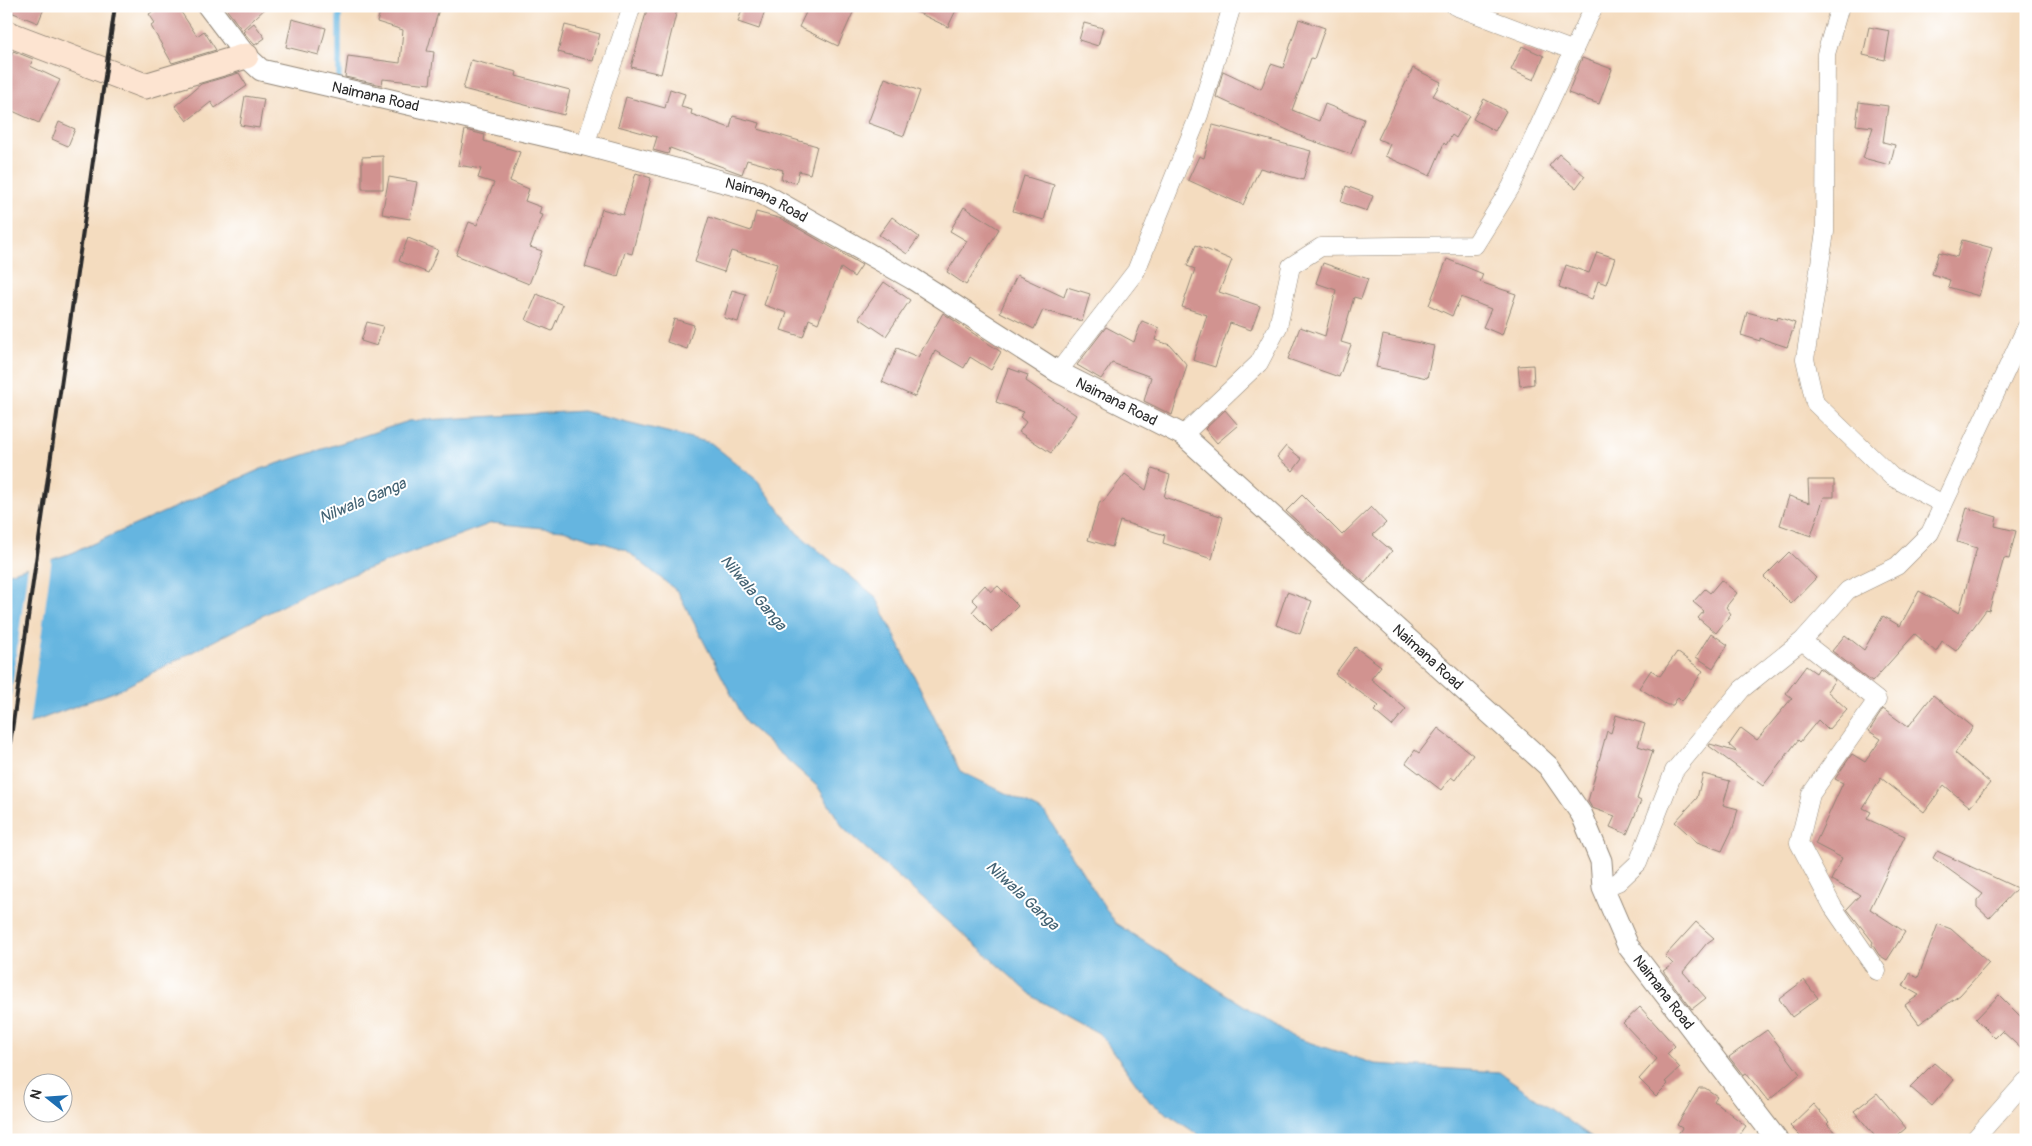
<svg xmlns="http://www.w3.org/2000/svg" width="2032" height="1146" viewBox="0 0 2032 1146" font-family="Pangolin,sans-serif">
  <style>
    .water { fill: #65b5e0; stroke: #487086 }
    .pier { fill: #f4dcbf }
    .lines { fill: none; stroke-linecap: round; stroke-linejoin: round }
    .stream { stroke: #65b5e0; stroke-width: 5.5 }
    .building { fill: #d19390 }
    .minor-casing { stroke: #908475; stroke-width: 19 }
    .tertiary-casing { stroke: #908475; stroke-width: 23 }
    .secondary-casing { stroke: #908475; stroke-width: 27 }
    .minor { stroke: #fff; stroke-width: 18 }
    .tertiary { stroke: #fff; stroke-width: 21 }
    .secondary { stroke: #fde4d1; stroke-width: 25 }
    .rail { stroke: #2b2b2b; stroke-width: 4 }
    .labels { text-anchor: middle; stroke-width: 4; stroke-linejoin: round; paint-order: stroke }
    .street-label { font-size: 15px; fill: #2b2b2b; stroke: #fff }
    .water-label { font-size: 16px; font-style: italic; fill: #426273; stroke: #fff }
  </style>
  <rect width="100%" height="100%" fill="#fff"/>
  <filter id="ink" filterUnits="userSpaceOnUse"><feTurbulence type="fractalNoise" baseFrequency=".02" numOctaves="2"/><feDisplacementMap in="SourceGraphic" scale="10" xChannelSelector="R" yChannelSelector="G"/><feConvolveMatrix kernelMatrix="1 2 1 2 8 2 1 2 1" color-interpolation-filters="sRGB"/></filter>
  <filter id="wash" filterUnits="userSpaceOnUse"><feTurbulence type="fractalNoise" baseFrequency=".0096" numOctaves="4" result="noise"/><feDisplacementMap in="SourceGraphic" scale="20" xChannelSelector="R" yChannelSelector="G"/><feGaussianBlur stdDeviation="1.12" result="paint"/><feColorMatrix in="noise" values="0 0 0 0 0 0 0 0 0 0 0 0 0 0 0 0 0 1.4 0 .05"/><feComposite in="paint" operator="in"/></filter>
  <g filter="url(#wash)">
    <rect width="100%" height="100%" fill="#f4dcbf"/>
    <path class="water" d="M 583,411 L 711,443 L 758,481 L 797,533 L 876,597 L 960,771 L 1044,812 L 1115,923 L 1293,1037 L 1375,1064 L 1499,1072 L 1596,1140 L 1206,1140 L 1150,1102 L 1100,1034 L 1035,998 L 844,829 L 818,787 L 746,723 L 678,592 L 626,550 L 563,530 L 492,523 L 316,588 L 119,690 L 6,732 L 6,574 L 72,553 L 261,469 L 409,421 Z"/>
    <path class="pier" d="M 52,557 L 29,726 L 6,734 L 28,565 Z"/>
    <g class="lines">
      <path class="stream" d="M 339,84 L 339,6"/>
    </g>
    <g id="blocks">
      <g class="building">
        <path d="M 6,6 L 45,6 L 38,23 L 6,10 Z"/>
        <path d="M 161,6 L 177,6 L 197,36 L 204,31 L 216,50 L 172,63 L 151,26 L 155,23 L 149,14 Z"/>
        <path d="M 224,6 L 268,6 L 242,30 Z"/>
        <path d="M 382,6 L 429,6 L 439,9 L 427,51 L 434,52 L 430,84 L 383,79 L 382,85 L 345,77 L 348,56 L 400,63 L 403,30 L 377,22 Z"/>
        <path d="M 648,6 L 678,6 L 661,74 L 631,67 Z"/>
        <path d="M 743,6 L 765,10 L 759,29 L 738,22 Z"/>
        <path d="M 809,6 L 856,6 L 838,46 L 799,27 Z"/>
        <path d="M 904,6 L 958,6 L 948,27 Z"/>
        <path d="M 292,19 L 326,28 L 319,55 L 286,47 Z"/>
        <path d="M 1299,19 L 1325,28 L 1314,59 L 1311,58 L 1292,110 L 1319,121 L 1325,104 L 1364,119 L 1351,154 L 1307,139 L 1216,97 L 1223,71 L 1261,89 L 1271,64 L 1283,68 Z"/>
        <path d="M 254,23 L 265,38 L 255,45 L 243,32 Z"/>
        <path d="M 1084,23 L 1103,28 L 1098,46 L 1079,40 Z"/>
        <path d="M 565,25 L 600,34 L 593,61 L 558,52 Z"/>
        <path d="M 1869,27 L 1890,31 L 1885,60 L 1863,55 Z"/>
        <path d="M 1522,46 L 1544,56 L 1534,80 L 1511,70 Z"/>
        <path d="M 13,51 L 33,59 L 30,66 L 60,80 L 39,123 L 6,108 L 6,67 Z"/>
        <path d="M 1582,58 L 1612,69 L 1599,104 L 1568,93 Z"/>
        <path d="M 471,60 L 517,72 L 516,76 L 570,90 L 564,115 L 463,89 Z"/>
        <path d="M 1413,68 L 1441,82 L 1433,96 L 1469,116 L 1456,138 L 1452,135 L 1446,145 L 1444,143 L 1430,176 L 1385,156 L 1390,144 L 1378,139 Z"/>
        <path d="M 239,73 L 247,86 L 215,108 L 211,102 L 187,121 L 175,106 L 201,84 Z"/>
        <path d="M 885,78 L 920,91 L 904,136 L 868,123 Z"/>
        <path d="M 670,89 L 685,94 L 681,107 L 692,110 L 691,114 L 730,128 L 733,116 L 760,123 L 758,129 L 817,146 L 810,174 L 799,171 L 796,183 L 781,179 L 783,170 L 747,160 L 742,174 L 670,148 L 668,154 L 653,150 L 657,137 L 618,126 L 626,97 L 665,108 Z"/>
        <path d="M 245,96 L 264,99 L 259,128 L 240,125 Z"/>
        <path d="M 1484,99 L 1506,111 L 1495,131 L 1473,119 Z"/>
        <path d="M 1859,102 L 1888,106 L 1883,142 L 1895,145 L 1890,165 L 1863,158 L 1873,127 L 1856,125 Z"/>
        <path d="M 59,122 L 75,129 L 68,146 L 52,139 Z"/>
        <path d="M 1213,125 L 1311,151 L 1303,180 L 1260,168 L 1243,205 L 1188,180 L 1199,156 L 1204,158 Z"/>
        <path d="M 465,130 L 485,135 L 484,141 L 520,152 L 510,181 L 529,189 L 525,201 L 541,207 L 539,214 L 543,215 L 530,247 L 542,251 L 529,284 L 456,255 L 469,222 L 477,225 L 494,183 L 478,178 L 481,169 L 458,165 Z"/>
        <path d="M 1559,154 L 1585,176 L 1576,188 L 1549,166 Z"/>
        <path d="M 383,156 L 383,189 L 362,189 L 362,157 Z"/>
        <path d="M 636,173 L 651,178 L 632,254 L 625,252 L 618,277 L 585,267 L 602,209 L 623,215 Z"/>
        <path d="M 1024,176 L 1054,185 L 1044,220 L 1013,211 Z"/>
        <path d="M 389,177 L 417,182 L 410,219 L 382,214 Z"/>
        <path d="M 1346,186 L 1373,196 L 1367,211 L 1341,202 Z"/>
        <path d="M 964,207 L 999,229 L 966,285 L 947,272 L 967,241 L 950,231 Z"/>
        <path d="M 756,212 L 782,219 L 862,265 L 854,277 L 841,268 L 818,323 L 809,319 L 803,337 L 781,330 L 787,313 L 764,305 L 777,264 L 731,251 L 724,272 L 695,262 L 709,217 L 751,231 Z"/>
        <path d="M 892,217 L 919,237 L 907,254 L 879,235 Z"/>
        <path d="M 408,238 L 438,250 L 428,273 L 399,261 Z"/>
        <path d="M 1962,240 L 1992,248 L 1979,296 L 1948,287 L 1950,280 L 1932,274 L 1939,252 L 1957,257 Z"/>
        <path d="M 1196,245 L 1232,260 L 1219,292 L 1260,306 L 1251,330 L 1230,323 L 1215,367 L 1193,360 L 1207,315 L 1182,307 L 1195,269 L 1187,266 Z"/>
        <path d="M 1597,252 L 1615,258 L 1606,284 L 1598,281 L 1592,299 L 1559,287 L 1566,265 L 1589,273 Z"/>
        <path d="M 1447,259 L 1483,274 L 1480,282 L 1516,294 L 1502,335 L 1483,327 L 1491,309 L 1461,297 L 1452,316 L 1429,305 Z"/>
        <path d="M 1323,263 L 1368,279 L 1361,299 L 1354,297 L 1341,342 L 1351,345 L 1339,377 L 1288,359 L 1300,327 L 1325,336 L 1336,290 L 1316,283 Z"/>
        <path d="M 1017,275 L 1064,297 L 1067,287 L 1090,294 L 1082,321 L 1043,310 L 1034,329 L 1000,312 Z"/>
        <path d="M 884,282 L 910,300 L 886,336 L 859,318 Z"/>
        <path d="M 732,290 L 746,294 L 738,322 L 724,318 Z"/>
        <path d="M 537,294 L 563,305 L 552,331 L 526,320 Z"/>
        <path d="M 1747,312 L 1777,320 L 1778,317 L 1795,323 L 1787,347 L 1760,338 L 1760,341 L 1741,335 Z"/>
        <path d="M 943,313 L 1001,352 L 991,370 L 970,357 L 964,368 L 935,351 L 915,397 L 882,382 L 897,348 L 918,357 Z"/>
        <path d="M 674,319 L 694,325 L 687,349 L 667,342 Z"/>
        <path d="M 1142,321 L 1159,328 L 1155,340 L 1170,345 L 1187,365 L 1172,415 L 1144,401 L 1151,377 L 1112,363 L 1101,379 L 1077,365 L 1106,327 L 1134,342 Z"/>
        <path d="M 367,322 L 383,326 L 377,346 L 361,341 Z"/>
        <path d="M 1383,335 L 1434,346 L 1427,378 L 1376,367 Z"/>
        <path d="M 1533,365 L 1534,384 L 1520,386 L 1518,366 Z"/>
        <path d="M 1008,368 L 1028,375 L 1026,381 L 1076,415 L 1051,453 L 1019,432 L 1026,422 L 1020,417 L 1024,412 L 996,402 Z"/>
        <path d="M 1225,410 L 1238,425 L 1217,443 L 1205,429 Z"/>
        <path d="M 1286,446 L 1302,459 L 1293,471 L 1277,457 Z"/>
        <path d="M 1152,469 L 1170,475 L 1164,497 L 1223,517 L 1212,559 L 1163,543 L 1165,535 L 1120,521 L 1112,547 L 1088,540 L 1100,501 L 1103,502 L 1125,474 L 1146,490 Z"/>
        <path d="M 1808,480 L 1834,480 L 1834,497 L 1824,497 L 1811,536 L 1780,525 L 1789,496 L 1809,503 Z"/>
        <path d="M 1302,495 L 1342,535 L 1371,507 L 1386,523 L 1373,535 L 1392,551 L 1365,583 L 1286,511 Z"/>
        <path d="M 1967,508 L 1997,517 L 1995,526 L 2016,531 L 2009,559 L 2004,558 L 1989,611 L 1986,610 L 1956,651 L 1942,641 L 1936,652 L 1915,634 L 1872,682 L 1832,651 L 1845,635 L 1864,650 L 1883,616 L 1900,626 L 1919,591 L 1959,613 L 1977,548 L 1957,542 Z"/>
        <path d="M 1789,552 L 1816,578 L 1791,604 L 1764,577 Z"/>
        <path d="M 1721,580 L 1737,593 L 1726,607 L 1731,614 L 1716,633 L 1698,618 L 1704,611 L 1693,602 L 1705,589 L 1710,593 Z"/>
        <path d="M 985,585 L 991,592 L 998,586 L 1018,606 L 992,632 L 972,612 L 978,605 L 972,599 Z"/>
        <path d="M 1287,592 L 1312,601 L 1300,634 L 1276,625 Z"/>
        <path d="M 1711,633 L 1728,645 L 1713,668 L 1696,657 Z"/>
        <path d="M 1355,647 L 1381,666 L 1371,679 L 1406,709 L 1392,726 L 1374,711 L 1379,706 L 1335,674 Z"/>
        <path d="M 1677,652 L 1703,671 L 1682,701 L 1678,697 L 1673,705 L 1667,705 L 1639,688 L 1651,670 L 1660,676 Z"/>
        <path d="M 1806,666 L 1816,673 L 1819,668 L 1835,680 L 1827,691 L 1847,709 L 1828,730 L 1818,720 L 1800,742 L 1798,740 L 1763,786 L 1709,746 L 1710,744 L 1737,752 L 1729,745 L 1741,728 L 1757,740 L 1792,698 L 1786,693 Z"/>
        <path d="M 1933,695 L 1973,727 L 1955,753 L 1990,783 L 1970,807 L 1944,785 L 1924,812 L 1881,778 L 1863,808 L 1871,812 L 1867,819 L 1905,836 L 1870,909 L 1905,932 L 1887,960 L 1879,955 L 1872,944 L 1873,942 L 1847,909 L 1860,895 L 1831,880 L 1842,858 L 1815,844 L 1843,783 L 1835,779 L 1852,754 L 1865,762 L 1881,739 L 1869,731 L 1883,709 L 1908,727 Z"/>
        <path d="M 1616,715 L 1645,724 L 1638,746 L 1653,751 L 1637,799 L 1641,801 L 1627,834 L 1610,827 L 1615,816 L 1592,808 L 1588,801 L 1607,731 L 1611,733 Z"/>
        <path d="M 1438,728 L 1473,755 L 1455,780 L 1451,777 L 1441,790 L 1406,763 L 1415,750 L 1419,753 Z"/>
        <path d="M 1703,774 L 1730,781 L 1723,805 L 1738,809 L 1733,828 L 1722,851 L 1697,842 L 1675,822 L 1697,798 Z"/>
        <path d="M 1937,851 L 2017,888 L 1989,918 L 1977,907 L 1977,901 L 1983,894 L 1933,858 Z"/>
        <path d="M 1696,922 L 1714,938 L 1707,943 L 1683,972 L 1706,998 L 1692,1009 L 1663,971 L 1673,964 L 1665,956 Z"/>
        <path d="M 1938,924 L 1951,929 L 1989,963 L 1960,995 L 1919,1024 L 1905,1005 L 1919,995 L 1903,986 L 1910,973 L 1918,978 Z"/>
        <path d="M 1804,980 L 1818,998 L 1792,1017 L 1779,999 Z"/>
        <path d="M 1999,995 L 2026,1022 L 2026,1053 L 2002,1031 L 1995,1038 L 1976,1019 Z"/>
        <path d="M 1640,1007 L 1675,1046 L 1667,1054 L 1680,1068 L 1665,1082 L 1668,1084 L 1656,1096 L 1639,1079 L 1657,1059 L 1623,1023 Z"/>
        <path d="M 1767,1030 L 1800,1074 L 1768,1101 L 1746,1073 L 1743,1075 L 1729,1057 Z"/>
        <path d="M 1934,1063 L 1954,1080 L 1932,1106 L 1910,1087 Z"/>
        <path d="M 1699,1088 L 1705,1088 L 1717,1096 L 1714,1101 L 1746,1126 L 1736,1140 L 1674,1140 L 1682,1128 L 1677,1125 Z"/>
        <path d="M 1877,1093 L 1906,1128 L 1892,1140 L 1878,1140 L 1854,1111 Z"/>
        <path d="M 1813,1104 L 1829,1122 L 1827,1124 L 1842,1140 L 1804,1140 L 1790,1126 Z"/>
      </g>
    </g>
  </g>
  <g filter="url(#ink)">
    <use href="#blocks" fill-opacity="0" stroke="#908475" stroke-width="1"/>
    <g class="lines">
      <defs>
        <g id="minor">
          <path d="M 1455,6 L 1574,51"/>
          <path d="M 1840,6 L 1826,54 L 1825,232 L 1805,359 L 1815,403 L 1892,477 L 1943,504"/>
          <path d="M 585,145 L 632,6"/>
          <path d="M 1058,372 L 1136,271 L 1199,115 L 1232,6"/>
          <path d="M 1183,435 L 1259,363 L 1278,327 L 1291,266 L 1321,247 L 1475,245 L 1511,187 L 1594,6"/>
          <path d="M 1802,641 L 1877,700 L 1811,794 L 1799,843 L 1833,907 L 1877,971"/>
          <path d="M 1603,888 L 1618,882 L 1638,863 L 1674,771 L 1742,689 L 1802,641 L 1848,590 L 1897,566 L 1930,533 L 2026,328"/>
          <path d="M 1974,1140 L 2026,1081"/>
        </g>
        <g id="tertiary">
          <path id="s1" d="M 208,6 L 246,56 L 261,70 L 585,145 L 758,191 L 913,279 L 1058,372 L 1183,435 L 1548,766 L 1582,815 L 1601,861 L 1603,888 L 1628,946 L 1777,1140"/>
        </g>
        <path id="secondary" d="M 6,33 L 145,86 L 246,56"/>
      </defs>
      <use href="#minor" class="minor-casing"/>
      <use href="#tertiary" class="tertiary-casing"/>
      <use href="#secondary" class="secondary-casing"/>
      <use href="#minor" class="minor"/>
      <use href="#tertiary" class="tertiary"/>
      <use href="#secondary" class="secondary"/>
      <path class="rail" d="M 6,772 L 115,6"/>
    </g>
  </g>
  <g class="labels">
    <g class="street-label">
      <text dy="5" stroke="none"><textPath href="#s1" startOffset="201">Naimana Road</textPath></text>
      <text dy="5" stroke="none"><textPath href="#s1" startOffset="606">Naimana Road</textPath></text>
      <text dy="5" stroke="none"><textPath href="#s1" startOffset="1011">Naimana Road</textPath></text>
      <text dy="5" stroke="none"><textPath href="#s1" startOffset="1416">Naimana Road</textPath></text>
      <text dy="5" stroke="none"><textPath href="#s1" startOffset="1836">Naimana Road</textPath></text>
    </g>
    <g class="water-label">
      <text transform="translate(362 500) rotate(-23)" y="6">Nilwala Ganga</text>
      <text transform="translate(754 592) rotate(50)" y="6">Nilwala Ganga</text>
      <text transform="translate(1023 895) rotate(43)" y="6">Nilwala Ganga</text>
    </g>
  </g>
  <rect width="2032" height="1146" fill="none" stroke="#fff" stroke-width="25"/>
  <g transform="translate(48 1098) rotate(287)"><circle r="24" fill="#ffffff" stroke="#aaaaaa"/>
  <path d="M0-4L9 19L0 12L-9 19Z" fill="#1f6fb2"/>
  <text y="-8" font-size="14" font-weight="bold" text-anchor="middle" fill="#2b2b2b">N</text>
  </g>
</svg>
